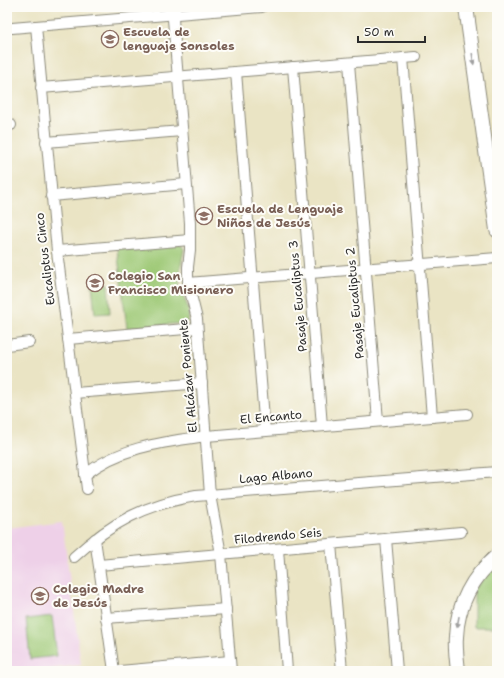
<svg xmlns="http://www.w3.org/2000/svg" width="504" height="678" viewBox="0 0 504 678" font-family="'Shantell Sans',sans-serif">
  <style>
    .built { fill: #eed0e8 }
    .green { fill: #9ec976; stroke: #647a50 }
    .lines { fill: none; stroke-linecap: round; stroke-linejoin: round }
    .street-casing { stroke: #8a8878; stroke-width: 12 }
    .secondary-casing { stroke: #8a8878; stroke-width: 16 }
    .street { stroke: #fff; stroke-width: 10 }
    .secondary { stroke: #fff; stroke-width: 14 }
    .oneway { fill: #a0a0a0 }
    .labels { text-anchor: middle; stroke-width: 4; stroke-linejoin: round; paint-order: stroke }
    .education-label { font-size: 12px; font-weight: bold; fill: #785e54; stroke: #fdfcf7; text-anchor: start }
    .street-label { font-size: 12px; fill: #2b2b2b; stroke: #fdfcf7 }
  </style>
  <rect width="100%" height="100%" fill="#fdfcf7"/>
  <filter id="ink" filterUnits="userSpaceOnUse"><feTurbulence type="fractalNoise" baseFrequency=".025" numOctaves="2"/><feDisplacementMap in="SourceGraphic" scale="8" xChannelSelector="R" yChannelSelector="G"/><feConvolveMatrix kernelMatrix="1 2 1 2 8 2 1 2 1" color-interpolation-filters="sRGB"/></filter>
  <filter id="wash" filterUnits="userSpaceOnUse"><feTurbulence type="fractalNoise" baseFrequency=".012" numOctaves="4" result="noise"/><feDisplacementMap in="SourceGraphic" scale="16" xChannelSelector="R" yChannelSelector="G"/><feGaussianBlur stdDeviation="0.9" result="paint"/><feColorMatrix in="noise" values="0 0 0 0 0 0 0 0 0 0 0 0 0 0 0 0 0 1.4 0 .05"/><feComposite in="paint" operator="in"/></filter>
  <g filter="url(#wash)">
    <rect width="100%" height="100%" fill="#eae4c4"/>
    <path class="built" d="M 62,521 L 81,665 L 35,671 L 7,671 L 7,528 Z"/>
    <g class="green">
      <path d="M 179,244 L 182,246 L 184,249 C 182,261 177,279 181,290 C 184,299 193,314 187,322 L 183,323 L 127,328 L 117,249 Z"/>
      <path d="M 108,283 L 110,313 L 95,314 L 92,284 Z"/>
      <path d="M 497,563 L 497,627 L 474,627 L 474,589 Z"/>
      <path d="M 52,616 L 57,656 L 30,659 L 26,619 Z"/>
    </g>
  </g>
  <g filter="url(#ink)">
    <g class="lines">
      <defs>
        <g id="street">
          <path d="M 172,7 L 190,223 L 190,250 L 188,267 L 188,283 L 197,319 L 210,495 L 221,554 L 231,671"/>
          <path d="M 36,26 L 57,251 L 87,489"/>
          <path d="M 12,28 L 262,7"/>
          <path d="M 403,58 L 432,417"/>
          <path d="M 349,63 L 378,421"/>
          <path d="M 293,67 L 322,426"/>
          <path d="M 236,72 L 265,431"/>
          <path d="M 41,88 L 416,57"/>
          <path d="M 7,125 L 11,125"/>
          <path d="M 46,142 L 182,131"/>
          <path d="M 51,196 L 186,184"/>
          <path d="M 57,251 L 190,240"/>
          <path d="M 188,283 L 497,258"/>
          <path d="M 68,339 L 197,328"/>
          <path d="M 7,345 L 29,342"/>
          <path d="M 75,393 L 202,383"/>
          <path d="M 85,475 C 119,447 164,442 206,436 L 467,414"/>
          <path d="M 95,539 L 114,671"/>
          <path d="M 386,539 L 397,671"/>
          <path d="M 331,544 L 342,671"/>
          <path d="M 278,549 L 287,671"/>
          <path d="M 74,557 C 112,522 146,504 196,496 L 497,472"/>
          <path d="M 99,565 L 461,532"/>
          <path d="M 106,618 L 226,609"/>
          <path d="M 120,671 L 230,661"/>
        </g>
        <g id="secondary">
          <path d="M 466,7 L 497,230"/>
          <path d="M 458,671 C 457,660 455,648 456,637 C 457,605 473,576 497,556"/>
        </g>
      </defs>
      <use href="#street" class="street-casing"/>
      <use href="#secondary" class="secondary-casing"/>
      <use href="#street" class="street"/>
      <use href="#secondary" class="secondary"/>
    </g>
    <defs><path id="oneway-solid" d="M-6-.8H1V-3.2L6.5 0L1 3.2V.8H-6Z"/></defs>
    <g class="oneway">
      <use href="#oneway-solid" transform="translate(473 59) rotate(82)"/>
      <use href="#oneway-solid" transform="translate(458 622) rotate(100)"/>
    </g>
  </g>
  <defs>
    <symbol id="school-ring" viewBox="-11 -11 22 22"><circle r="9.5" fill="#fdfcf7" stroke="#8d6e63" stroke-width="1.5"/><path d="M0-5L7-2L0 1L-7-2ZM-4 1L0 2.5L4 1V4Q0 6-4 4Z" fill="#8d6e63"/></symbol>
  </defs>
  <g fill-rule="evenodd">
    <use href="#school-ring" x="100" y="29" width="20" height="20"/>
    <use href="#school-ring" x="194" y="206" width="20" height="20"/>
    <use href="#school-ring" x="85" y="273" width="20" height="20"/>
    <use href="#school-ring" x="30" y="586" width="20" height="20"/>
  </g>
  <g class="labels">
    <g class="education-label">
      <text x="123" y="36">Escuela de<tspan x="123" dy="14">lenguaje Sonsoles</tspan></text>
      <text x="217" y="213">Escuela de Lenguaje<tspan x="217" dy="14">Niños de Jesús</tspan></text>
      <text x="108" y="280">Colegio San<tspan x="108" dy="14">Francisco Misionero</tspan></text>
      <text x="53" y="593">Colegio Madre<tspan x="53" dy="14">de Jesús</tspan></text>
    </g>
    <g class="street-label">
      <text transform="translate(45 259) rotate(-97)" y="4">Eucaliptus Cinco</text>
      <text transform="translate(298 296) rotate(-95)" y="4">Pasaje Eucaliptus 3</text>
      <text transform="translate(355 303) rotate(-95)" y="4">Pasaje Eucaliptus 2</text>
      <text transform="translate(188 376) rotate(-95)" y="4">El Alcázar Poniente</text>
      <text transform="translate(271 417) rotate(-5)" y="4">El Encanto</text>
      <text transform="translate(276 476) rotate(-5)" y="4">Lago Albano</text>
      <text transform="translate(278 536) rotate(-5)" y="4">Filodrendo Seis</text>
    </g>
  </g>
  <rect width="504" height="678" fill="none" stroke="#fdfcf7" stroke-width="24"/>
  <path d="M358 36v6h67v-6" fill="none" stroke="#2b2b2b" stroke-width="2"/>
  <text x="364" y="36" font-size="12" fill="#2b2b2b" stroke="#fdfcf7" stroke-width="3" paint-order="stroke">50 m</text>
</svg>
